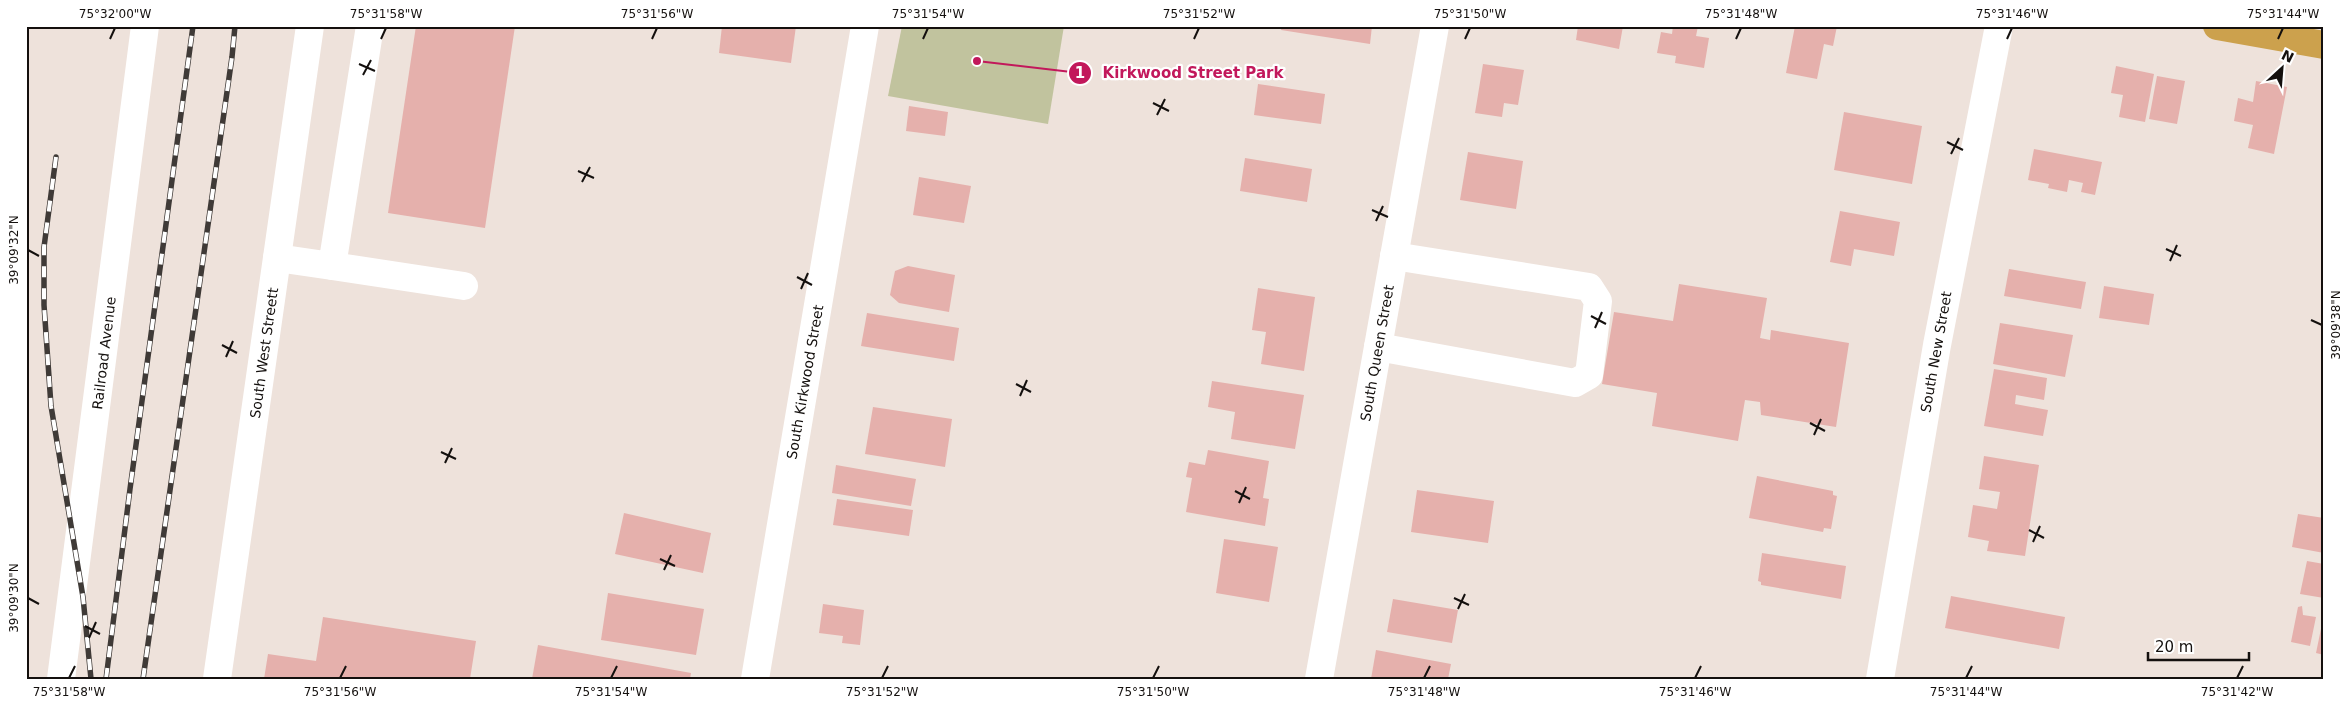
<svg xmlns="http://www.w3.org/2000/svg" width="2350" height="705" viewBox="0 0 2350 705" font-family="'DejaVu Sans',sans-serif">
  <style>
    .green { fill: #c1c39e }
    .building { fill: #e5b0ac }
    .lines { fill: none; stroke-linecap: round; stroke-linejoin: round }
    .minor { stroke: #fff; stroke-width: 28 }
    .highway { stroke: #cca14d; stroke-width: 28 }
    .rail-casing { stroke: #3f3a37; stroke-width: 5.5 }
    .rail { stroke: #fff; stroke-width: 4; stroke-dasharray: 11; stroke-linecap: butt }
    .ticks { fill: none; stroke: #14100e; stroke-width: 2 }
    .labels { text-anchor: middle; stroke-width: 4.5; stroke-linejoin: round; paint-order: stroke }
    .street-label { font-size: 14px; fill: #14100e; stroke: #fff }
    .leader { fill: none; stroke: #c2185b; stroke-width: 2 }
    .callout-dot { fill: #c2185b; stroke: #fff; stroke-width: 2 }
    .mark-label { font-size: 15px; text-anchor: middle; font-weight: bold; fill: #fff }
    .callout-label { font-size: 15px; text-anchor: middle; font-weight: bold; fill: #c2185b; stroke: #fff; stroke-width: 4.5; stroke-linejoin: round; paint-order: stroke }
    .neatline { fill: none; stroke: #14100e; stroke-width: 2 }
    .ticks-label { font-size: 12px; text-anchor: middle; fill: #14100e }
  </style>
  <rect width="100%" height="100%" fill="#eee2db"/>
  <path class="green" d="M 902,26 L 1064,26 L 1048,124 L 888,96 Z"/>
  <g class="building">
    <path d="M 416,26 L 515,26 L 485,228 L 388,213 Z"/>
    <path d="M 722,26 L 796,26 L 791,63 L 719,53 Z"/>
    <path d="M 1282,26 L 1372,26 L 1370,44 L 1281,30 Z"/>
    <path d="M 1578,26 L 1623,26 L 1619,49 L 1576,40 Z"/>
    <path d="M 1673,26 L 1698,26 L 1696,36 L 1709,38 L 1704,68 L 1675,63 L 1676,56 L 1657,53 L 1661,32 L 1672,34 Z"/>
    <path d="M 1795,26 L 1837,26 L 1833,46 L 1824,44 L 1817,79 L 1786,73 Z"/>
    <path d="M 1483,64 L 1524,70 L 1518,105 L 1504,103 L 1502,117 L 1475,113 Z"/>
    <path d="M 2116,66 L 2154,74 L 2145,122 L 2119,117 L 2123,95 L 2111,93 Z"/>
    <path d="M 2157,76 L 2185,81 L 2177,124 L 2149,119 Z"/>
    <path d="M 2256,81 L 2287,87 L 2274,154 L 2248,148 L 2253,125 L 2234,121 L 2238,98 L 2253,102 Z"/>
    <path d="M 1258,84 L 1325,94 L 1321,124 L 1254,115 Z"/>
    <path d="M 909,106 L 948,112 L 945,136 L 906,131 Z"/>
    <path d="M 1844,112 L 1922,126 L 1912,184 L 1834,170 Z"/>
    <path d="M 2034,149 L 2102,162 L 2095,195 L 2081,192 L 2083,183 L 2069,180 L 2067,192 L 2048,188 L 2049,184 L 2028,180 Z"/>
    <path d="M 1468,152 L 1523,161 L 1516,209 L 1460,200 Z"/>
    <path d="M 1245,158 L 1312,169 L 1307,202 L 1240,191 Z"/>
    <path d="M 919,177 L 971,186 L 964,223 L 913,215 Z"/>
    <path d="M 1840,211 L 1900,222 L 1894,256 L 1854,249 L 1851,266 L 1830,262 Z"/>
    <path d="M 908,266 L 955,275 L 949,312 L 899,303 L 890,295 L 895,271 Z"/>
    <path d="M 2009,269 L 2086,282 L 2081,309 L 2004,296 Z"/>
    <path d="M 1679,284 L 1767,298 L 1760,338 L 1770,340 L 1771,330 L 1849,343 L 1836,427 L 1761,415 L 1760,402 L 1745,400 L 1738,441 L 1652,426 L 1657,393 L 1602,384 L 1614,312 L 1673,321 Z"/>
    <path d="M 2104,286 L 2154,294 L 2149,325 L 2099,318 Z"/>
    <path d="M 1258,288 L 1315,297 L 1304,371 L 1261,364 L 1266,332 L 1252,330 Z"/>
    <path d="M 867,313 L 959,328 L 954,361 L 861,346 Z"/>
    <path d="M 2000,323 L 2073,335 L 2065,377 L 1993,364 Z"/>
    <path d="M 1994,369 L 2047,378 L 2044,400 L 2016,395 L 2015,404 L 2048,410 L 2043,436 L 1984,426 Z"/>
    <path d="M 1212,381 L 1304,395 L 1295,449 L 1231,439 L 1235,412 L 1208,407 Z"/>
    <path d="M 873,407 L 952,419 L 945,467 L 865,454 Z"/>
    <path d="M 1208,450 L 1269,461 L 1263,498 L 1269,499 L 1265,526 L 1186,512 L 1192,478 L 1186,477 L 1189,462 L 1205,465 Z"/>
    <path d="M 1984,456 L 2039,465 L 2025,556 L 1987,551 L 1989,541 L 1968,537 L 1973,505 L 1997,509 L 2000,492 L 1979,489 Z"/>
    <path d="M 836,465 L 916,479 L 911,506 L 832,493 Z"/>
    <path d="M 1757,476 L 1833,491 L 1833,495 L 1837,496 L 1831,529 L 1824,528 L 1823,532 L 1749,518 Z"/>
    <path d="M 1417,490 L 1494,501 L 1488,543 L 1411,532 Z"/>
    <path d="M 837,499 L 913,510 L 909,536 L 833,525 Z"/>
    <path d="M 624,513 L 711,533 L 703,573 L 615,554 Z"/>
    <path d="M 2298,514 L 2324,518 L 2324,553 L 2292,547 Z"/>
    <path d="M 1224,539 L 1278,547 L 1269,602 L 1216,593 Z"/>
    <path d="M 1762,553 L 1846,566 L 1841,599 L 1761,585 L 1761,582 L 1758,581 Z"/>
    <path d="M 2307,561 L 2324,564 L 2324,598 L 2300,594 Z"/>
    <path d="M 608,593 L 704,609 L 696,655 L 601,640 Z"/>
    <path d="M 1951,596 L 2065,617 L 2059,649 L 1945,628 Z"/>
    <path d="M 1393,599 L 1458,610 L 1452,643 L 1387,632 Z"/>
    <path d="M 823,604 L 864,610 L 860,645 L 842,643 L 843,636 L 819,633 Z"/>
    <path d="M 2302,606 L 2303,615 L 2316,617 L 2310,646 L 2291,642 L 2298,607 Z"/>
    <path d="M 323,617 L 476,641 L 470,679 L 264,679 L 268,654 L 316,661 Z"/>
    <path d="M 2323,619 L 2324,619 L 2324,655 L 2316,653 Z"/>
    <path d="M 538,645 L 691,673 L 690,679 L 532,679 Z"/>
    <path d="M 1376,650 L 1451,664 L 1448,679 L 1371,679 Z"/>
  </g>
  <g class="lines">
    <g class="minor">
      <path d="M 277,258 L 332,266 L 370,26"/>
      <path d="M 332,266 L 464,286"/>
      <path d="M 1378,347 L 1575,383 L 1589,375 L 1598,301 L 1589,287 L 1394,256"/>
      <path d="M 61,679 L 145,26"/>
      <path d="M 217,679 L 310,26"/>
      <path d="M 755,679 L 865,26"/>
      <path d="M 1319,679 L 1435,26"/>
      <path d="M 1880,679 L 1937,345 L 1999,26"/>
    </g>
    <path class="highway" d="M 2217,26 L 2324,45"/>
    <defs>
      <g id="rail">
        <path d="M 56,157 L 44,247 L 44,305 L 51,406 L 83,597 L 91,679"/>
        <path d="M 106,679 L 130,489 L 193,26"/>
        <path d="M 143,679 L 232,57 L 235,26"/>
      </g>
    </defs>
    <use href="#rail" class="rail-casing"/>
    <use href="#rail" class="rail"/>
  </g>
  <path class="ticks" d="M 110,39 L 115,28M 381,39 L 386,28M 652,39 L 657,28M 923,39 L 928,28M 1194,39 L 1199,28M 1465,39 L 1470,28M 1736,39 L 1741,28M 2007,39 L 2012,28M 2278,39 L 2283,28M 359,64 L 375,71M 363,75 L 371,60M 1153,103 L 1169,111M 1157,115 L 1165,99M 1947,142 L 1963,150M 1951,154 L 1959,138M 578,171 L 594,178M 582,182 L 590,167M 1372,210 L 1388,217M 1376,221 L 1383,206M 2166,249 L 2181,256M 28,250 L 39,256M 2170,261 L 2177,245M 797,277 L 812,285M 801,289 L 808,273M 1591,316 L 1606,324M 2311,320 L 2322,325M 1595,328 L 1602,312M 222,345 L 237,353M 226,357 L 233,341M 1016,384 L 1031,392M 1020,396 L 1027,380M 1810,423 L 1825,431M 1814,435 L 1821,419M 441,452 L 456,459M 445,463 L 452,448M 1235,491 L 1250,499M 1239,503 L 1246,487M 2029,530 L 2044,538M 2033,542 L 2040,526M 660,559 L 675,566M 664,570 L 671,555M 28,598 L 39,604M 1454,598 L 1469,605M 1458,609 L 1465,594M 85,626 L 100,634M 89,638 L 96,622M 69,678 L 75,666M 340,678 L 346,666M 611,678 L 617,666M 882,678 L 888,666M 1153,678 L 1159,666M 1424,678 L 1430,666M 1695,678 L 1701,666M 1966,678 L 1972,666M 2237,678 L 2243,666"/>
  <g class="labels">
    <g class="street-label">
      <text transform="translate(1936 352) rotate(-80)" y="5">South New Street</text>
      <text transform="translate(104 353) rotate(-83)" y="5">Railroad Avenue</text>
      <text transform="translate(264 353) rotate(-82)" y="5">South West Streett</text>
      <text transform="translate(1377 353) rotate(-80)" y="5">South Queen Street</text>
      <text transform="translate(805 382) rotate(-80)" y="5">South Kirkwood Street</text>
    </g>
  </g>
  <path class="leader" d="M977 61L1080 73"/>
  <g class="callout-dot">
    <circle cx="977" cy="61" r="5"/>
    <circle cx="1080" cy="73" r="12"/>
  </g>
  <g class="mark-label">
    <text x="1080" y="78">1</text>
  </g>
  <g class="callout-label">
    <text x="1193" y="78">Kirkwood Street Park</text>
  </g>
  <rect width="2350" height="705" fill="none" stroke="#ffffff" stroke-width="55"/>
  <g transform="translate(2282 68) rotate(26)" stroke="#ffffff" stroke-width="4" paint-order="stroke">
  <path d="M0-4L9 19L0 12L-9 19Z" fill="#14100e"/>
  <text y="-8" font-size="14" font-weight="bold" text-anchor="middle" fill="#14100e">N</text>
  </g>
  <path d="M2148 652v8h101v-8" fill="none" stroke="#14100e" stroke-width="2.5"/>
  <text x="2155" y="652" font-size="15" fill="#14100e" stroke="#ffffff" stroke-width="4" paint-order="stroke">20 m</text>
  <rect x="28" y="28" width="2294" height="650" class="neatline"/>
  <g class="ticks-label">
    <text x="115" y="18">75°32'00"W</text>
    <text x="386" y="18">75°31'58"W</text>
    <text x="657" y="18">75°31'56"W</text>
    <text x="928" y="18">75°31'54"W</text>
    <text x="1199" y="18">75°31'52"W</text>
    <text x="1470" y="18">75°31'50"W</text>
    <text x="1741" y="18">75°31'48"W</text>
    <text x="2012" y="18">75°31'46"W</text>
    <text x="2283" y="18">75°31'44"W</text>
    <text transform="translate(14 250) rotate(-90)" y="4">39°09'32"N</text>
    <text transform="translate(2336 325) rotate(-90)" y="4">39°09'38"N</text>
    <text transform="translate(14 598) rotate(-90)" y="4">39°09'30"N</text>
    <text x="69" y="696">75°31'58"W</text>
    <text x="340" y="696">75°31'56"W</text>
    <text x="611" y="696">75°31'54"W</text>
    <text x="882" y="696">75°31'52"W</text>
    <text x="1153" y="696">75°31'50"W</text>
    <text x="1424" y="696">75°31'48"W</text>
    <text x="1695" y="696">75°31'46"W</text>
    <text x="1966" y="696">75°31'44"W</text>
    <text x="2237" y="696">75°31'42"W</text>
  </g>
</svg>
